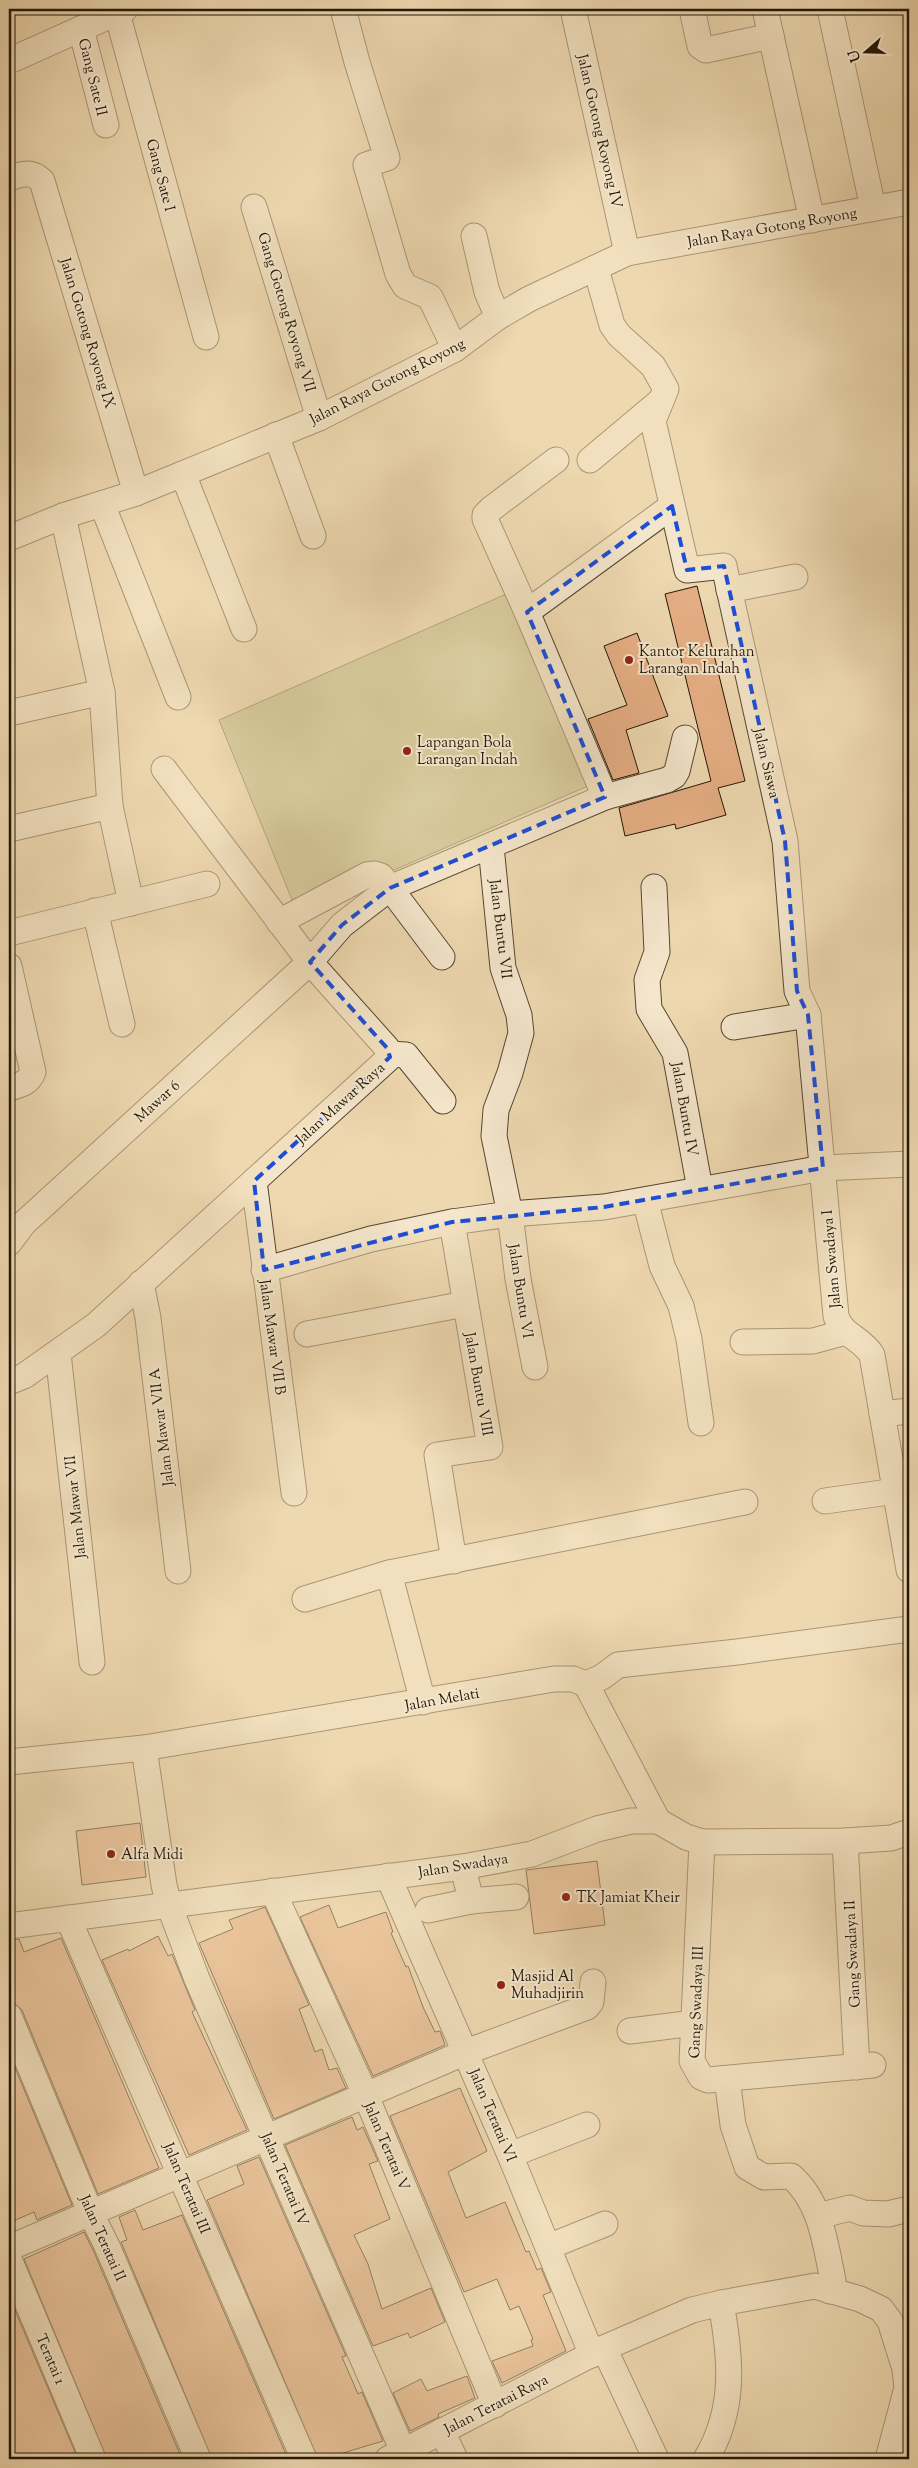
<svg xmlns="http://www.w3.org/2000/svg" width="918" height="2468" viewBox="0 0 918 2468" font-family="'Sorts Mill Goudy',serif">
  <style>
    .green { fill: #bebd87; stroke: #706a46 }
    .building { fill: #e6ae84; stroke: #231606 }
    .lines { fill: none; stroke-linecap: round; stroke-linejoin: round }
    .minor-casing { stroke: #564630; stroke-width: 27 }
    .minor { stroke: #f4e6cc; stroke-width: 25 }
    .marked { fill: none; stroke: #1d4ed8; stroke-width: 4; stroke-dasharray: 10 6; stroke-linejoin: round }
    .poi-dot { fill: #8f2418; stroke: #f4e6cc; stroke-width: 2 }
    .labels { text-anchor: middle; stroke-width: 4; stroke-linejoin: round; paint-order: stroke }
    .street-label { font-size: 15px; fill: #231606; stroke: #f4e6cc }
    .poi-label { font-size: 15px; fill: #231606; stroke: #f4e6cc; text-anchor: start }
  </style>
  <rect width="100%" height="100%" fill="#eed8b0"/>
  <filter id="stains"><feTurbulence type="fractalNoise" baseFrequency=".004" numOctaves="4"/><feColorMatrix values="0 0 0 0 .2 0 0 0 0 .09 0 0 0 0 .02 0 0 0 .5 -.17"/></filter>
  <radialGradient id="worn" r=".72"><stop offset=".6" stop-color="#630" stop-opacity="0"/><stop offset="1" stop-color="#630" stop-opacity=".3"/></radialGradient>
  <path class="green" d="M 513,591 L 595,783 L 297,912 L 219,720 Z"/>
  <g class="building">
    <path d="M 697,586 L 745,781 L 718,788 L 726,815 L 676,829 L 675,824 L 625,836 L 619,808 L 711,781 L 665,594 Z"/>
    <path d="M 637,633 L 668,716 L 626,730 L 639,773 L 613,780 L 588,719 L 627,705 L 604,646 Z"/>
    <path d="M 140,1823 L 146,1877 L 82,1885 L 76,1831 Z"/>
    <path d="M 597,1861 L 605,1925 L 534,1934 L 526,1870 Z"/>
    <path d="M 329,1905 L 338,1928 L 386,1912 L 393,1932 L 391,1933 L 406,1967 L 408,1966 L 423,2007 L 435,2032 L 440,2031 L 445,2045 L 373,2076 L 300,1917 Z"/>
    <path d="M 265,1907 L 309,2005 L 299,2009 L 315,2052 L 322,2049 L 329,2070 L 337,2068 L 346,2088 L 274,2119 L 199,1943 L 233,1929 L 229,1920 Z"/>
    <path d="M 158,1936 L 168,1956 L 172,1954 L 195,2010 L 192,2012 L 247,2130 L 189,2155 L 102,1960 L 128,1949 L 129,1951 Z"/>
    <path d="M 61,1938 L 159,2168 L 98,2194 L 22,2010 L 9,1999 L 9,1940 L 19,1939 L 24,1952 Z"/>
    <path d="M 9,2053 L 72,2205 L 37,2220 L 34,2212 L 9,2223 Z"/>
    <path d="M 460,2088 L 487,2151 L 448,2172 L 466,2218 L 505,2202 L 526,2252 L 529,2251 L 537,2270 L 541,2268 L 551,2292 L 543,2295 L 566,2351 L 502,2383 L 492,2361 L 533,2346 L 531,2340 L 533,2339 L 519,2306 L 510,2310 L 497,2279 L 464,2292 L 390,2116 Z"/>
    <path d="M 352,2117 L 357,2130 L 363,2127 L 378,2161 L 369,2164 L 390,2219 L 354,2235 L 368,2264 L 382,2309 L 431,2288 L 445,2322 L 410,2338 L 408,2333 L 373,2346 L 285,2145 Z"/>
    <path d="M 259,2157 L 346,2356 L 342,2357 L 358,2394 L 362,2392 L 383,2441 L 343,2453 L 346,2459 L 318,2459 L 207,2200 L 244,2184 L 237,2166 Z"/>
    <path d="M 135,2210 L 143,2230 L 182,2215 L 288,2459 L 212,2459 L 121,2242 L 127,2240 L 119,2217 Z"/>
    <path d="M 84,2232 L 94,2252 L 182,2459 L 107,2459 L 24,2259 Z"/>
    <path d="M 9,2296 L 78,2459 L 9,2459 Z"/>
    <path d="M 467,2376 L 475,2398 L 438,2414 L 439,2417 L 410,2431 L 393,2393 L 421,2379 L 427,2391 Z"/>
  </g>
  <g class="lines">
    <defs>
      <g id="minor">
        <path d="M 343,9 L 357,62 L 387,158 L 366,165 L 398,274 L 405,286 L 430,297 L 455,349"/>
        <path d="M 573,9 L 627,253"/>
        <path d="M 692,9 L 700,46 L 706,50 L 771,36"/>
        <path d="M 765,9 L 812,220"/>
        <path d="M 830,9 L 873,208"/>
        <path d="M 117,13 L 206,337"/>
        <path d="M 81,29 L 106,125"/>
        <path d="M 9,61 L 125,9"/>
        <path d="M 9,178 C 23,174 31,170 42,181 L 136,493"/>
        <path d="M 254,207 L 319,418"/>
        <path d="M 474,236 L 487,292 L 498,317"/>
        <path d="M 596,269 L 612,325 L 619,335 L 653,366 L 666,389 L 653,421 L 687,570 L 724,566 L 785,841 L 797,991 L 808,1015 L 836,1316 C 841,1335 862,1338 872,1355 L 909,1570"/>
        <path d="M 276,435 L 313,536"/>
        <path d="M 556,460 L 491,509 L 485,515 L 485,519 L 527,612 L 605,797"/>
        <path d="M 590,460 L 659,402"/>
        <path d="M 183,474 L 244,629"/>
        <path d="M 102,504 L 178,697"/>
        <path d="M 63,516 L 102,692 L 110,806 L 131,903"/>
        <path d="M 9,538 L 63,516 L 136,493 L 319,418 L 455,349 L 498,317 L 529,299 L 627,253 L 909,202"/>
        <path d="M 729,590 L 795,577"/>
        <path d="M 527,612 L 672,506"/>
        <path d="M 9,713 L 102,692"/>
        <path d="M 9,829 L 110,806"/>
        <path d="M 491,846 L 503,968 L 519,1015 L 521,1033 L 510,1073 L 496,1110 L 494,1136 L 510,1214 L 518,1279 L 535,1367"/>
        <path d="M 654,887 L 657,952 L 647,980 L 649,1009 L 675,1053 L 700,1189"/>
        <path d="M 95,911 L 122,1024"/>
        <path d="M 279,922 L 367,875 L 375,874 L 381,876 L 442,957"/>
        <path d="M 9,933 L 207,884"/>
        <path d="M 9,966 L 33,1072 C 29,1083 20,1085 9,1088"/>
        <path d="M 734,1027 L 808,1015"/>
        <path d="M 389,1054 L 406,1055 L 443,1101"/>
        <path d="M 254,1181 L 294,1493"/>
        <path d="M 645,1200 L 662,1266 L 681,1306 L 689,1339 L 701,1423"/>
        <path d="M 452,1222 L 490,1447 L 437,1455 L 454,1561"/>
        <path d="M 9,1243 L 24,1223 L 310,962 L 342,925 L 390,888 L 605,797 L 667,780 L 674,776 L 677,771 L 685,738"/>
        <path d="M 264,1270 L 371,1239 L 452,1222 L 510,1214 L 604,1207 L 823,1168 L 909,1164"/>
        <path d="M 141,1283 L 148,1318 L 178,1571"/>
        <path d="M 307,1334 L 465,1304"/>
        <path d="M 743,1342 L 813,1341 L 846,1332"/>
        <path d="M 58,1353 L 92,1662"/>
        <path d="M 9,1382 L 24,1376 L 96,1325 L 388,1059 L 387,1048 L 310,962 L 164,769"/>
        <path d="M 882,1414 L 909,1411"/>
        <path d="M 825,1501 L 896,1491"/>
        <path d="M 389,1573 L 745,1502"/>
        <path d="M 305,1599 L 389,1573 L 423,1702"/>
        <path d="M 586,1684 L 602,1677 L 618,1665 L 737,1652 L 909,1629"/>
        <path d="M 144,1748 L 164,1885 L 169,1905 L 197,1979 L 403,2451"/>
        <path d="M 9,1762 L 144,1748 L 554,1679 L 573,1679 L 586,1684 L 658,1821"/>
        <path d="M 845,1841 L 857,2067"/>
        <path d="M 702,1842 L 692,2061 L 701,2077 L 708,2080 L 873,2065"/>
        <path d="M 463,1867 L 471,1901 L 516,1897"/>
        <path d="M 388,1876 L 510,2155 L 592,2355"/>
        <path d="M 273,1891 L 366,2096 L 495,2405"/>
        <path d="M 428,1910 L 471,1901"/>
        <path d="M 68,1918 L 304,2459"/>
        <path d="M 9,1926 L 463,1867 L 532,1854 L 597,1829 L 631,1821 L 658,1821 L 686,1837 L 702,1842 L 845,1841 L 891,1838 L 909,1832"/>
        <path d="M 9,2016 L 91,2214 L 107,2246 L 198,2459"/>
        <path d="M 630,2031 L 694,2023"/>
        <path d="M 727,2079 L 733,2125 L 747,2167 L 764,2177 L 791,2176 C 821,2202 825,2243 833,2280 L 830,2291"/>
        <path d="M 510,2155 L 587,2125"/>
        <path d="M 818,2216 L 850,2208 L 863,2213 L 888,2214 L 909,2209"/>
        <path d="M 548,2247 L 605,2224"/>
        <path d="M 9,2248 L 466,2052 L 587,2007 L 591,2002 L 593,1982"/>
        <path d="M 9,2259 L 93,2459"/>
        <path d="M 721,2303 L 815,2286 L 860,2299 L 881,2309 L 890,2321 L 905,2369 L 907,2388 L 888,2459"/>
        <path d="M 604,2348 L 656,2459"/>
        <path d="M 442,2431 L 455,2459"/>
        <path d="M 388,2459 L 604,2348 L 692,2310 L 721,2303 C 731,2358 736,2409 706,2459"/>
      </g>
    </defs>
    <use href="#minor" class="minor-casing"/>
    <use href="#minor" class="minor"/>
  </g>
  <path d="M0 0H918V2468H0ZM 672,506 L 687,570 L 724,566 L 785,841 L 797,991 L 808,1015 L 823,1168 L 604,1207 L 452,1222 L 264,1270 L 254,1181 L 390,1057 L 387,1048 L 310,962 L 342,925 L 390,888 L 605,797 L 527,612 Z" fill="#eed8b0" fill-opacity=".55" fill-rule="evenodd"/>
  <path class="marked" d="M 672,506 L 687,570 L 724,566 L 785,841 L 797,991 L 808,1015 L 823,1168 L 604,1207 L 452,1222 L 264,1270 L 254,1181 L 390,1057 L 387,1048 L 310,962 L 342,925 L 390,888 L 605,797 L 527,612 Z"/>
  <g class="poi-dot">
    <circle cx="629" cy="660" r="5"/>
    <circle cx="407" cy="751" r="5"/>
    <circle cx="111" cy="1854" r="5"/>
    <circle cx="566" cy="1897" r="5"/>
    <circle cx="501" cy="1985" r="5"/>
  </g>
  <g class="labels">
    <g class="street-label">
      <text transform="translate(93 77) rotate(76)" y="5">Gang Sate II</text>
      <text transform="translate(600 131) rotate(77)" y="5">Jalan Gotong Royong IV</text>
      <text transform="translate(161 175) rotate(75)" y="5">Gang Sate I</text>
      <text transform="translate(772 227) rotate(-10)" y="5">Jalan Raya Gotong Royong</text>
      <text transform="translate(287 312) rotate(73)" y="5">Gang Gotong Royong VII</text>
      <text transform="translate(88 333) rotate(73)" y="5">Jalan Gotong Royong IX</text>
      <text transform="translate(387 381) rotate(-27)" y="5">Jalan Raya Gotong Royong</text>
      <text transform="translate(767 763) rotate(77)" y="5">Jalan Siswa</text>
      <text transform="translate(501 929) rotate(83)" y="5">Jalan Buntu VII</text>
      <text transform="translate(157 1101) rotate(-42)" y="5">Mawar 6</text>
      <text transform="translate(340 1103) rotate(-42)" y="5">Jalan Mawar Raya</text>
      <text transform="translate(685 1109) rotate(80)" y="5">Jalan Buntu IV</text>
      <text transform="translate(831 1259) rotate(-95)" y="5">Jalan Swadaya I</text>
      <text transform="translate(521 1291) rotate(81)" y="5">Jalan Buntu VI</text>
      <text transform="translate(273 1337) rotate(82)" y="5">Jalan Mawar VII B</text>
      <text transform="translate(479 1384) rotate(80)" y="5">Jalan Buntu VIII</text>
      <text transform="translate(161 1427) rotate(-97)" y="5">Jalan Mawar VII A</text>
      <text transform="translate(75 1507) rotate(-96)" y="5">Jalan Mawar VII</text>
      <text transform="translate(442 1699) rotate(-10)" y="5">Jalan Melati</text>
      <text transform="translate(463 1865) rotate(-9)" y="5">Jalan Swadaya</text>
      <text transform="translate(852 1954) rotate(-93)" y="5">Gang Swadaya II</text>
      <text transform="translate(696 2002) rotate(-88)" y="5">Gang Swadaya III</text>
      <text transform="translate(493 2115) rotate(67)" y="5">Jalan Teratai VI</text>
      <text transform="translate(387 2146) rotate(67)" y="5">Jalan Teratai V</text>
      <text transform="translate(285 2179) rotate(67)" y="5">Jalan Teratai IV</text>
      <text transform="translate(187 2188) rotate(67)" y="5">Jalan Teratai III</text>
      <text transform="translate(103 2238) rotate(66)" y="5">Jalan Teratai II</text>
      <text transform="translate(51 2359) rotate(67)" y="5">Teratai 1</text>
      <text transform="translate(496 2404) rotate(-27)" y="5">Jalan Teratai Raya</text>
    </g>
    <g class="poi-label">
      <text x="639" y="656">Kantor Kelurahan<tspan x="639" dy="17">Larangan Indah</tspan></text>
      <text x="417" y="747">Lapangan Bola<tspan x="417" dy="17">Larangan Indah</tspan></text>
      <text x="121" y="1859">Alfa Midi</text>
      <text x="576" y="1902">TK Jamiat Kheir</text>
      <text x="511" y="1981">Masjid Al<tspan x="511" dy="17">Muhadjirin</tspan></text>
    </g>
  </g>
  <rect width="918" height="2468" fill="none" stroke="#eed8b0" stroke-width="30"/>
  <rect x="10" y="10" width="898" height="2448" fill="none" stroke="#231606" stroke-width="2.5"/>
  <rect x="15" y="15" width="888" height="2438" fill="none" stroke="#231606"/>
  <g transform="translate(866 52) rotate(250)" stroke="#f4e6cc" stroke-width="4" paint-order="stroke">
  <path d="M0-4L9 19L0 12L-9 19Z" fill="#231606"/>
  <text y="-8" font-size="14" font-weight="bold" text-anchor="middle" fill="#231606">U</text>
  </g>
  <rect width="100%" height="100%" filter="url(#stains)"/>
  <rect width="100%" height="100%" fill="url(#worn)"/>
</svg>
